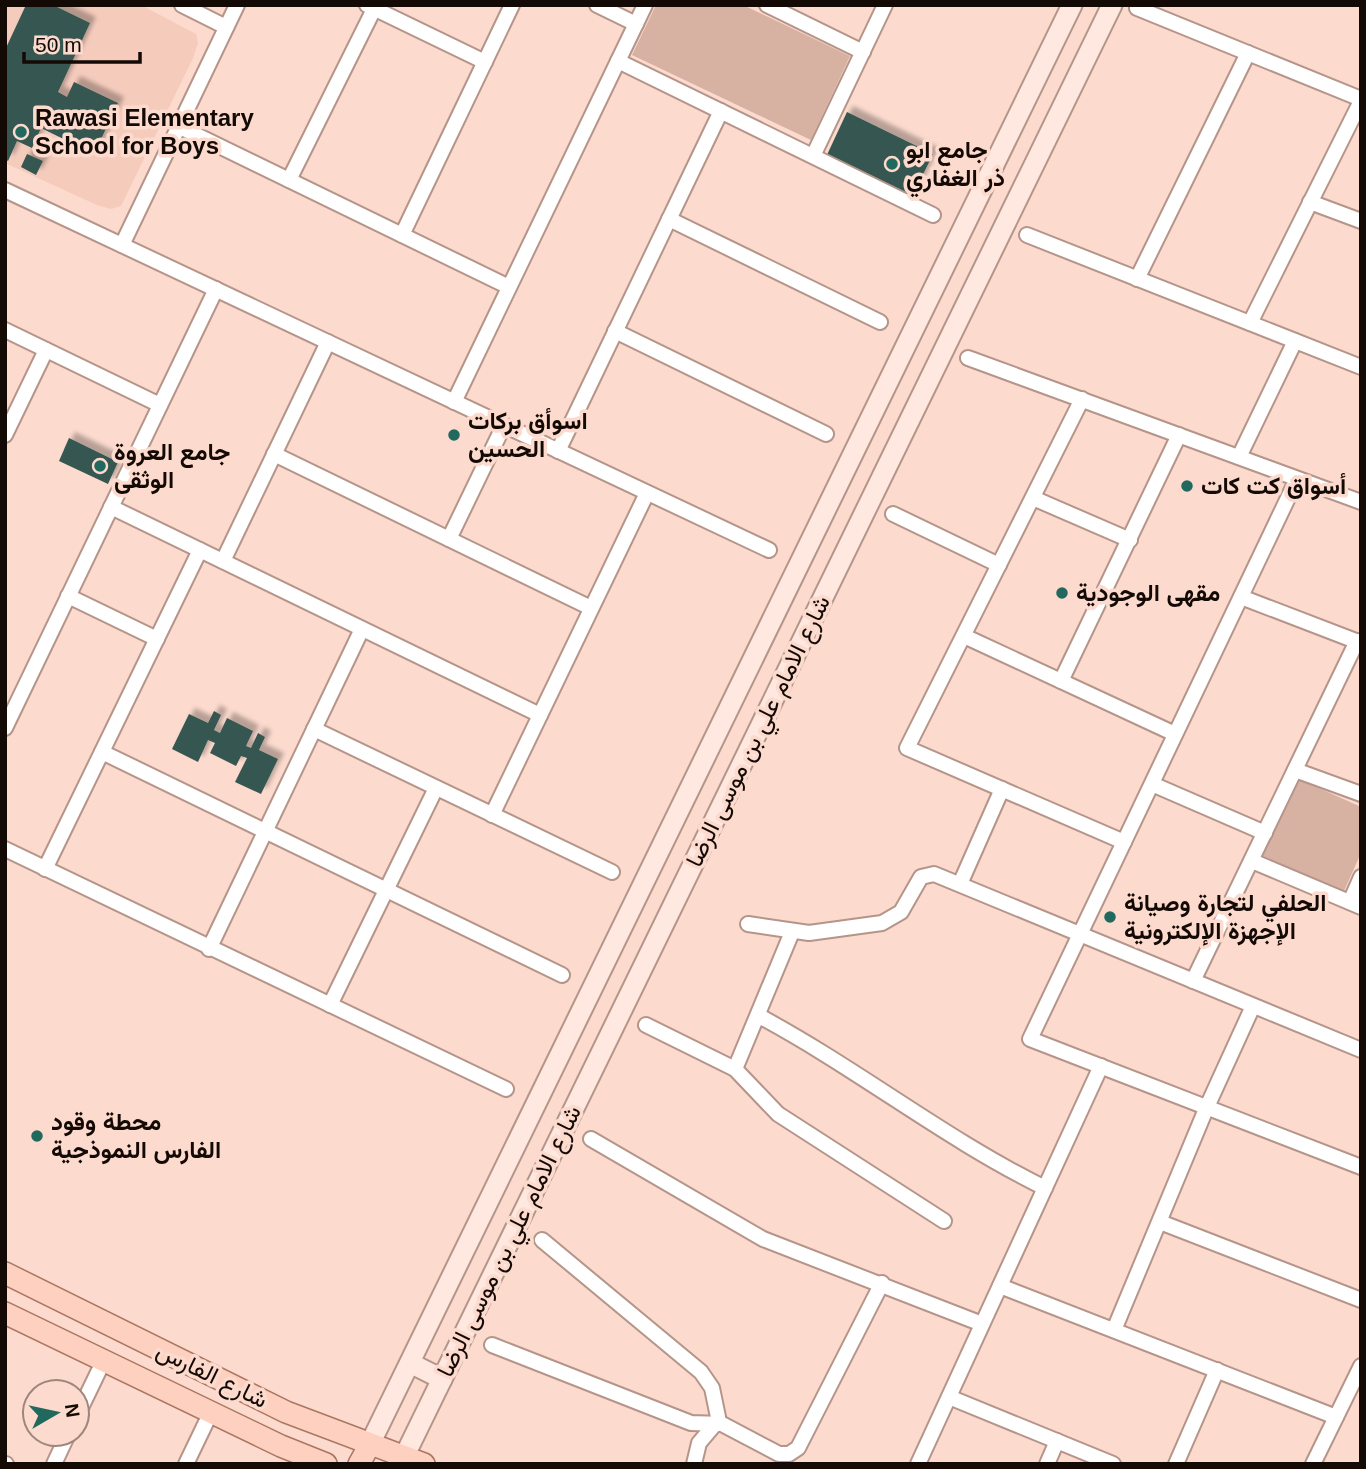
<svg xmlns="http://www.w3.org/2000/svg" width="1366" height="1469" viewBox="0 0 1366 1469" font-family="Arial,Vazirmatn,sans-serif">
  <style>
    .built { fill: #f5cbbc }
    .green { fill: #d7b1a2 }
    .building { fill: #345751; filter: url(#shadow) }
    .lines { fill: none; stroke-linecap: round; stroke-linejoin: round }
    .minor-casing { stroke: #b59589; stroke-width: 18 }
    .secondary-casing { stroke: #b59589; stroke-width: 23 }
    .primary-casing { stroke: #aa7662; stroke-width: 24 }
    .minor { stroke: #fff; stroke-width: 14 }
    .secondary { stroke: #fee8df; stroke-width: 19 }
    .primary { stroke: #fdd0bf; stroke-width: 21 }
    .poi-dot { fill: #21685e; stroke: #fcdacd; stroke-width: 2.5 }
    .labels { text-anchor: middle; stroke-width: 7; stroke-linejoin: round; paint-order: stroke }
    .poi-label { font-size: 24px; font-weight: bold; fill: #130905; stroke: #fcdacd; text-anchor: start }
    .street-label { font-size: 24px; fill: #130905; stroke: #fcdacd }
  </style>
  <defs>
    <filter id="shadow"><feDropShadow dx="6" dy="-6" stdDeviation="2" flood-color="#0004"/></filter>
  </defs>
  <rect width="100%" height="100%" fill="#fcdacd"/>
  <path class="built" d="M 5,5 L 141,5 L 196,34 L 198,43 L 193,58 L 121,206 L 111,209 L 97,205 L 5,163 Z"/>
  <g class="green">
    <path d="M 656,5 L 743,5 L 850,56 L 811,140 L 632,55 Z"/>
    <path d="M 1299,779 L 1361,807 L 1361,853 L 1344,891 L 1262,858 Z"/>
  </g>
  <g class="building">
    <path d="M 26,5 L 53,5 L 90,23 L 58,92 L 67,97 L 74,82 L 118,103 L 94,154 L 41,128 L 32,148 L 17,141 L 8,161 L 5,159 L 5,50 Z"/>
    <path d="M 847,112 L 933,154 L 911,199 L 826,157 Z"/>
    <path d="M 27,154 L 43,161 L 36,175 L 21,167 Z"/>
    <path d="M 69,438 L 118,462 L 108,484 L 59,461 Z"/>
    <path d="M 214,711 L 221,715 L 214,730 L 220,733 L 227,718 L 253,731 L 246,746 L 251,748 L 258,733 L 265,737 L 259,750 L 278,759 L 261,794 L 235,782 L 247,758 L 241,756 L 236,766 L 210,753 L 215,743 L 208,740 L 198,762 L 172,749 L 189,714 L 208,723 Z"/>
  </g>
  <g class="lines">
    <defs>
      <g id="minor">
        <path d="M 182,5 L 226,27"/>
        <path d="M 367,5 L 485,62"/>
        <path d="M 597,5 L 636,24"/>
        <path d="M 767,5 L 863,52"/>
        <path d="M 1138,5 L 1137,8 L 1361,99"/>
        <path d="M 618,61 L 933,215"/>
        <path d="M 178,126 L 509,287"/>
        <path d="M 813,156 L 885,5"/>
        <path d="M 289,180 L 374,9"/>
        <path d="M 5,190 L 769,550"/>
        <path d="M 1310,202 L 1361,221"/>
        <path d="M 669,219 L 880,322"/>
        <path d="M 402,235 L 512,5"/>
        <path d="M 1027,235 L 1361,367"/>
        <path d="M 122,245 L 237,5"/>
        <path d="M 1137,279 L 1248,53"/>
        <path d="M 1250,323 L 1361,101"/>
        <path d="M 5,330 L 160,405"/>
        <path d="M 615,331 L 826,434"/>
        <path d="M 968,358 L 1361,502"/>
        <path d="M 1082,399 L 907,748 L 1124,842"/>
        <path d="M 454,402 L 645,5"/>
        <path d="M 5,435 L 46,350"/>
        <path d="M 558,451 L 721,111"/>
        <path d="M 274,454 L 591,608"/>
        <path d="M 1239,457 L 1295,341"/>
        <path d="M 1297,479 L 1030,1039 L 1361,1167"/>
        <path d="M 1033,498 L 1130,540"/>
        <path d="M 111,507 L 540,715"/>
        <path d="M 893,514 L 999,565"/>
        <path d="M 449,539 L 504,425"/>
        <path d="M 223,561 L 328,342"/>
        <path d="M 68,596 L 157,639"/>
        <path d="M 1241,597 L 1361,643"/>
        <path d="M 964,636 L 1175,734"/>
        <path d="M 1061,681 L 1179,435"/>
        <path d="M 5,728 L 216,289"/>
        <path d="M 314,729 L 612,872"/>
        <path d="M 102,752 L 562,975"/>
        <path d="M 1295,770 L 1361,794"/>
        <path d="M 1152,784 L 1265,833"/>
        <path d="M 492,815 L 647,493"/>
        <path d="M 5,849 L 506,1089"/>
        <path d="M 1252,861 L 1361,907"/>
        <path d="M 45,869 L 200,550"/>
        <path d="M 960,884 L 1002,789"/>
        <path d="M 1350,902 L 1361,877"/>
        <path d="M 748,924 L 809,933 L 882,923 L 901,912 L 921,877 L 934,874 L 1361,1050"/>
        <path d="M 209,949 L 362,629"/>
        <path d="M 1193,981 L 1357,641"/>
        <path d="M 330,1005 L 436,788"/>
        <path d="M 759,1016 C 858,1069 945,1139 1045,1188"/>
        <path d="M 646,1025 L 735,1069 L 778,1114 L 944,1221"/>
        <path d="M 735,1069 L 792,932"/>
        <path d="M 591,1139 L 763,1239 L 982,1324"/>
        <path d="M 1160,1222 L 1361,1300"/>
        <path d="M 542,1240 L 701,1372 L 712,1388 L 718,1417 L 716,1423 L 699,1443 L 694,1464"/>
        <path d="M 1000,1286 L 1336,1417"/>
        <path d="M 1114,1330 L 1206,1109 L 1253,1006"/>
        <path d="M 492,1345 L 691,1423 L 722,1424 L 779,1454 L 789,1454 L 798,1448 L 882,1283"/>
        <path d="M 949,1397 L 1113,1464"/>
        <path d="M 77,1416 L 104,1360"/>
        <path d="M 5,1464 L 6,1464"/>
        <path d="M 54,1464 L 68,1434"/>
        <path d="M 186,1464 L 211,1412"/>
        <path d="M 918,1464 L 1101,1066"/>
        <path d="M 1047,1464 L 1057,1441"/>
        <path d="M 1176,1464 L 1217,1370"/>
        <path d="M 1313,1464 L 1361,1366"/>
      </g>
      <g id="secondary">
        <path d="M 410,1363 L 442,1379"/>
        <path d="M 369,1446 L 1072,5"/>
        <path d="M 404,1457 L 1112,5"/>
      </g>
      <g id="primary">
        <path d="M 5,1273 L 286,1412 L 424,1464"/>
        <path d="M 5,1313 L 281,1446 L 326,1464"/>
        <path d="M 359,1464 L 369,1446"/>
      </g>
    </defs>
    <use href="#minor" class="minor-casing"/>
    <use href="#secondary" class="secondary-casing"/>
    <use href="#primary" class="primary-casing"/>
    <use href="#minor" class="minor"/>
    <use href="#secondary" class="secondary"/>
    <use href="#primary" class="primary"/>
  </g>
  <g class="poi-dot">
    <circle cx="21" cy="132" r="7"/>
    <circle cx="892" cy="164" r="7"/>
    <circle cx="454" cy="435" r="7"/>
    <circle cx="100" cy="466" r="7"/>
    <circle cx="1187" cy="486" r="7"/>
    <circle cx="1062" cy="593" r="7"/>
    <circle cx="1110" cy="917" r="7"/>
    <circle cx="37" cy="1136" r="7"/>
  </g>
  <g class="labels">
    <g class="poi-label">
      <text x="35" y="126">Rawasi Elementary<tspan x="35" dy="28">School for Boys</tspan></text>
      <text x="906" y="158">جامع ابو<tspan x="906" dy="28">ذر الغفاري</tspan></text>
      <text x="468" y="429">اسوأق بركات<tspan x="468" dy="28">الحسين</tspan></text>
      <text x="114" y="460">جامع العروة<tspan x="114" dy="28">الوثقى</tspan></text>
      <text x="1201" y="494">أسواق كت كات</text>
      <text x="1076" y="601">مقهى الوجودية</text>
      <text x="1124" y="911">الحلفي لتجارة وصيانة<tspan x="1124" dy="28">الإجهزة الإلكترونية</tspan></text>
      <text x="51" y="1130">محطة وقود<tspan x="51" dy="28">الفارس النموذجية</tspan></text>
    </g>
    <g class="street-label">
      <text transform="translate(758 731) rotate(-64)" y="8">شارع الامام علي بن موسى الرضا</text>
      <text transform="translate(509 1241) rotate(-64)" y="8">شارع الامام علي بن موسى الرضا</text>
      <text transform="translate(212 1375) rotate(26)" y="8">شارع الفارس</text>
    </g>
  </g>
  <rect width="1366" height="1469" fill="none" stroke="#130905" stroke-width="14"/>
  <g transform="translate(56 1413) rotate(81)"><circle r="33" fill="#fcdacd" stroke="#9f867d" stroke-width="2"/>
  <path d="M0-5L12 26L0 18L-12 26Z" fill="#21685e"/>
  <text y="-10" font-size="19" font-weight="bold" text-anchor="middle" fill="#130905">N</text>
  </g>
  <path d="M24 52v10h116v-10" fill="none" stroke="#130905" stroke-width="3.5"/>
  <text x="35" y="52" font-size="21" fill="#130905" stroke="#fcdacd" stroke-width="5" paint-order="stroke">50 m</text>
</svg>
